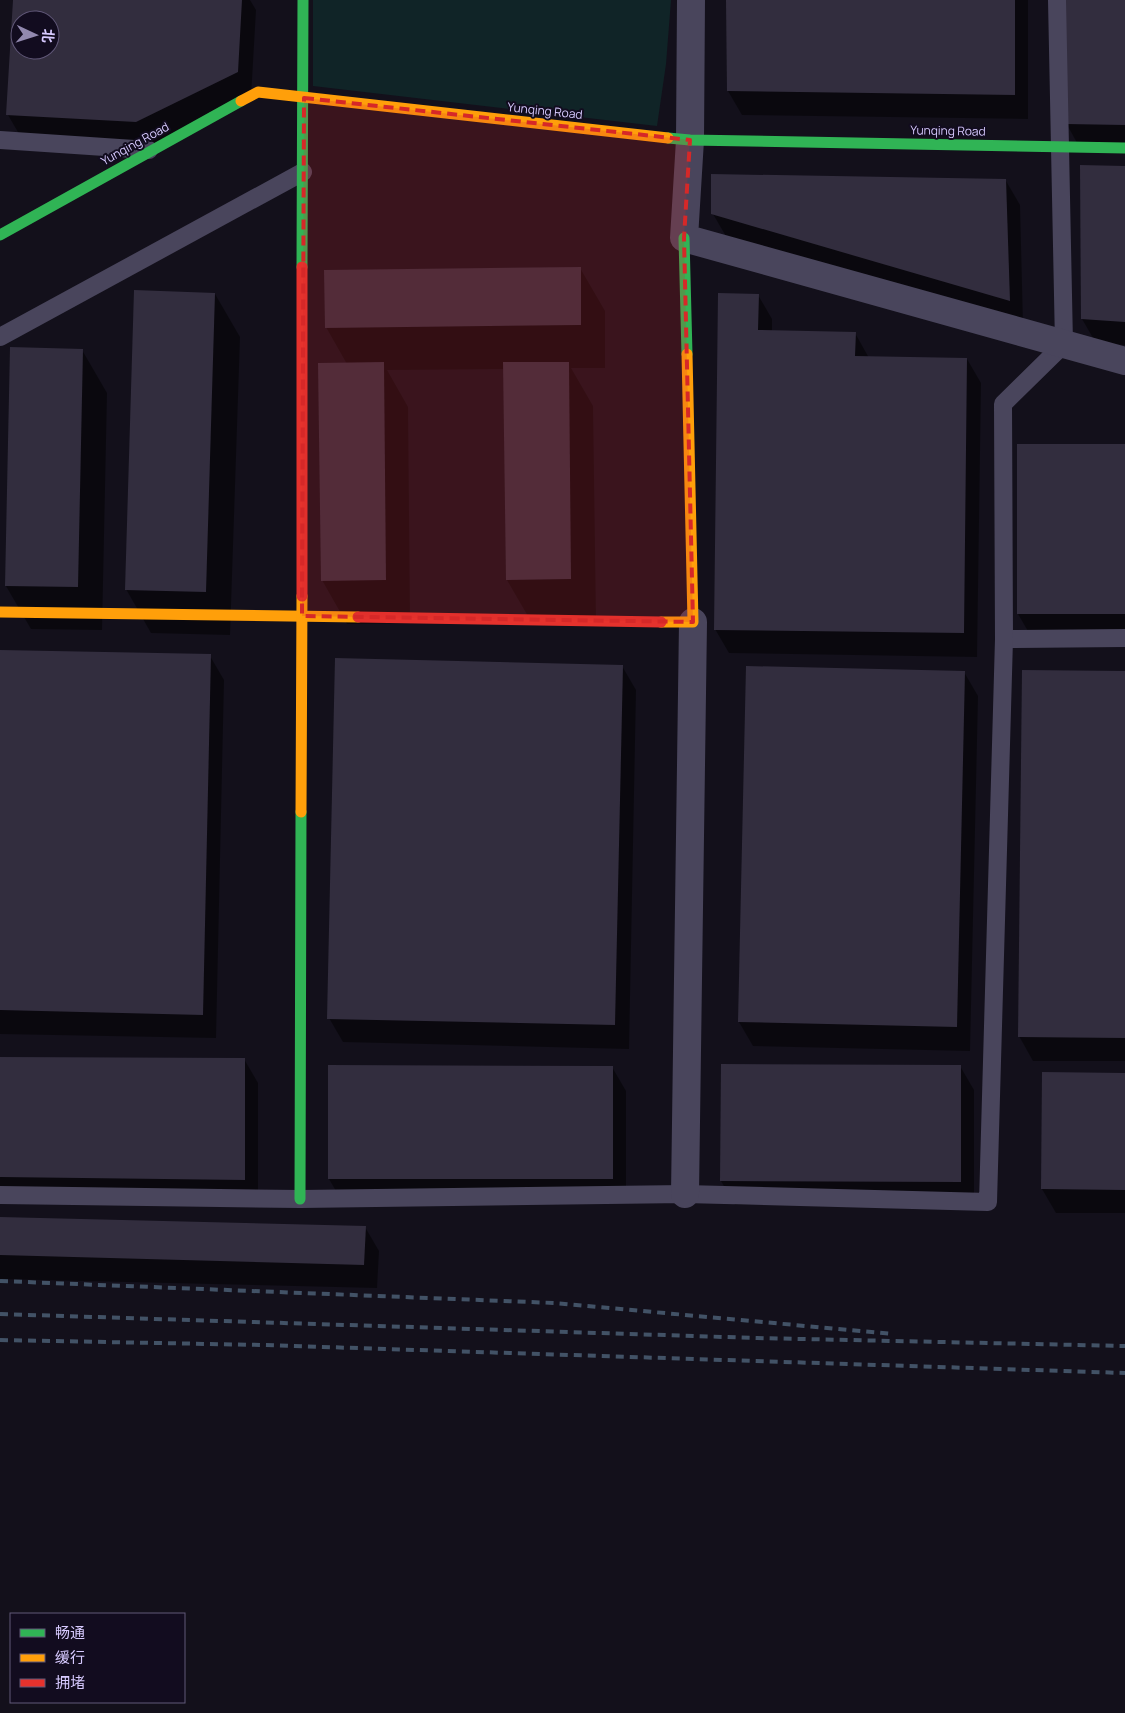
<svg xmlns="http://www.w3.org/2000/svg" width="1125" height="1713" viewBox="0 0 1125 1713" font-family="Manrope,'Noto Sans SC',sans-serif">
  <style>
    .green { fill: #102427 }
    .shadow { fill: #0007; fill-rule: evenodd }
    .building { fill: #322d3e; fill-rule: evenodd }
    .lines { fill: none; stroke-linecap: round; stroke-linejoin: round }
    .lane { stroke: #49455c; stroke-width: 18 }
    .street { stroke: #49455c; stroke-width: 28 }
    .fast { stroke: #30b455; stroke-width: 11 }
    .slow { stroke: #ff9f0a; stroke-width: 11 }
    .jam { stroke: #e5322d; stroke-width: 11 }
    .rail { stroke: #425266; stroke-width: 4; stroke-dasharray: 8 6; stroke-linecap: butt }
    .marked { fill: #d62828; fill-opacity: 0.2; stroke: #d62828; stroke-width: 4; stroke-dasharray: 10 6; stroke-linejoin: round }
    .labels { text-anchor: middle; stroke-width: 4; stroke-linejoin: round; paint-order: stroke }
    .street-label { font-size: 12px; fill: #d7caff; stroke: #120c1f }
  </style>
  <rect width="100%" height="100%" fill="#13101b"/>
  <path class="green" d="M 313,0 L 671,0 L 666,64 L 657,126 L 313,86 Z"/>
  <g class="shadow">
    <path d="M 14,0 L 250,0 L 256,10 L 251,97 L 150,146 L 22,139 L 8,115 ZM 20,20 L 50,20 L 50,50 L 20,50 Z"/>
    <path d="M 727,0 L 1028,0 L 1028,119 L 742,115 L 728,91 Z"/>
    <path d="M 1125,0 L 1125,148 L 1080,148 L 1066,123 Z"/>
    <path d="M 1081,166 L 1125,167 L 1125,345 L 1096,343 L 1082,319 Z"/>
    <path d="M 1006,181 L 1020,205 L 1023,325 L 727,238 L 713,214 Z"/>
    <path d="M 580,268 L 605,311 L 605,368 L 571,368 L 593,406 L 596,622 L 532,623 L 507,580 L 505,369 L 387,370 L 408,407 L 410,623 L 347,624 L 322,580 L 347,364 L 326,327 Z"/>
    <path d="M 215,294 L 240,337 L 230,635 L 151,633 L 126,589 Z"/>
    <path d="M 758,295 L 772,319 L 772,332 L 855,333 L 869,358 L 967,359 L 981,383 L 977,657 L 729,653 L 715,629 Z"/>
    <path d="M 82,350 L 107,393 L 102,630 L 31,629 L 6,586 Z"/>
    <path d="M 1125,445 L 1125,638 L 1032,638 L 1018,614 Z"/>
    <path d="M 0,651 L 210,656 L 224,680 L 216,1038 L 0,1034 Z"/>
    <path d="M 622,666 L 636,690 L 629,1049 L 343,1042 L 329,1018 Z"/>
    <path d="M 964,672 L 978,696 L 970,1051 L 753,1046 L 739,1022 Z"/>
    <path d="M 1125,672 L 1125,1061 L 1033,1061 L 1019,1036 Z"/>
    <path d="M 0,1059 L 244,1059 L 258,1083 L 258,1204 L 0,1201 Z"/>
    <path d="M 722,1065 L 960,1066 L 974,1090 L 974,1206 L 735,1205 L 721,1181 Z"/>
    <path d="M 612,1067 L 626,1091 L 626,1203 L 343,1203 L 329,1179 Z"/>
    <path d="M 1043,1074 L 1125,1074 L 1125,1213 L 1056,1213 L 1042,1189 Z"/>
    <path d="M 0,1218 L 365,1227 L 379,1251 L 377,1288 L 0,1279 Z"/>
  </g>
  <g class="building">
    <path d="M 13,0 L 242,0 L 238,72 L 136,122 L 6,115 ZM 20,20 L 50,20 L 50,50 L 20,50 Z"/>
    <path d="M 726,0 L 1015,0 L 1015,95 L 727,91 Z"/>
    <path d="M 1062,0 L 1125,0 L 1125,125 L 1065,124 Z"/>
    <path d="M 1080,165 L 1125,166 L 1125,322 L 1081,319 Z"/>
    <path d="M 711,174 L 1006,179 L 1010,301 L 711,214 Z"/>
    <path d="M 581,267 L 581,325 L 325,328 L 324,270 Z"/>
    <path d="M 134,290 L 215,293 L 206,592 L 125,590 Z"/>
    <path d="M 718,293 L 759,294 L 758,330 L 856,332 L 855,356 L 967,358 L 964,633 L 714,630 Z"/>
    <path d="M 10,347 L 83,349 L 78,587 L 5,586 Z"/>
    <path d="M 384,362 L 386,580 L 321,581 L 318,363 Z"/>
    <path d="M 503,362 L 569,362 L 571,579 L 506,580 Z"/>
    <rect x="1017" y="444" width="108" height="170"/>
    <path d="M 0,650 L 211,654 L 203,1015 L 0,1010 Z"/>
    <path d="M 335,658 L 623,665 L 615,1025 L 327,1019 Z"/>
    <path d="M 746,666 L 965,671 L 957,1027 L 738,1022 Z"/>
    <path d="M 1022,670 L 1125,671 L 1125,1038 L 1018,1037 Z"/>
    <path d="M 0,1057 L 245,1058 L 245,1180 L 0,1177 Z"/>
    <path d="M 721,1064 L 961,1065 L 961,1182 L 720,1181 Z"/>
    <path d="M 328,1065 L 613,1066 L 613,1179 L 328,1179 Z"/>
    <path d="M 1042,1072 L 1125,1073 L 1125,1190 L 1041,1189 Z"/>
    <path d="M 0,1217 L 366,1226 L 364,1265 L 0,1255 Z"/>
  </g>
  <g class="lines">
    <g class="lane">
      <path d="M 0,140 L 149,150"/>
      <path d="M 0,337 L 303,172"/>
      <path d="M 1004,639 L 1125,638"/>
      <path d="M 0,1195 L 300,1199 L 685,1194 L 988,1202 L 1004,639 L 1003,404 L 1064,344 L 1057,0"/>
    </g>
    <g class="street">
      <path d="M 691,0 L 690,140 L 684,238 L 1125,361"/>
      <path d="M 685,1194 L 693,622"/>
    </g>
    <g class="fast">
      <path d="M 668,138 L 690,140 L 1125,148"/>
      <path d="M 0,235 L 241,101"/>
      <path d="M 684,238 L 687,354"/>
      <path d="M 302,267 L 303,0"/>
      <path d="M 300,1199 L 301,812"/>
    </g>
    <g class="slow">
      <path d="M 241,101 L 258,92 L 668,138"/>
      <path d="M 0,612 L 358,617"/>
      <path d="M 661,622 L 693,622 L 687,354"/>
      <path d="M 301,812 L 302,596"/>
    </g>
    <g class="jam">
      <path d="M 302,596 L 302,267"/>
      <path d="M 358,617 L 661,622"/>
    </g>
    <g class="rail">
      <path d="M 0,1281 L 555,1303 L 893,1334"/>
      <path d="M 0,1314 L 757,1338 L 1125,1346"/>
      <path d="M 0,1340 L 263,1345 L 1125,1373"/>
    </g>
  </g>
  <path class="marked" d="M 304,98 L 690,140 L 684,238 L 693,622 L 302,616 Z"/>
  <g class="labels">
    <g class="street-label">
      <text transform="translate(545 111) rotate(6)" y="4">Yunqing Road</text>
      <text transform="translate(948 131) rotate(1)" y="4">Yunqing Road</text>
      <text transform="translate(135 144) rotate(-29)" y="4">Yunqing Road</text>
    </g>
  </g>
  <rect x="10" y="1613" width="175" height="90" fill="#120c1f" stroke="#615879"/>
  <rect x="20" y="1629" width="25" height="8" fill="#30b455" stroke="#615879"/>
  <text x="55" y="1638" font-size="15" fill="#d7caff">畅通</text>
  <rect x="20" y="1654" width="25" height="8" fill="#ff9f0a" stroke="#615879"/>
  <text x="55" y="1663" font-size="15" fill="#d7caff">缓行</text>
  <rect x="20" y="1679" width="25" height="8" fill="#e5322d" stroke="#615879"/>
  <text x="55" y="1688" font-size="15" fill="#d7caff">拥堵</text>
  <g transform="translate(35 35) rotate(94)"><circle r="24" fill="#120c1f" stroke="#615879"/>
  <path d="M0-4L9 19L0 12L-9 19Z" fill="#9289af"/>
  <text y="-8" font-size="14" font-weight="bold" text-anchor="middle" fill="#d7caff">北</text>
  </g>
</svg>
